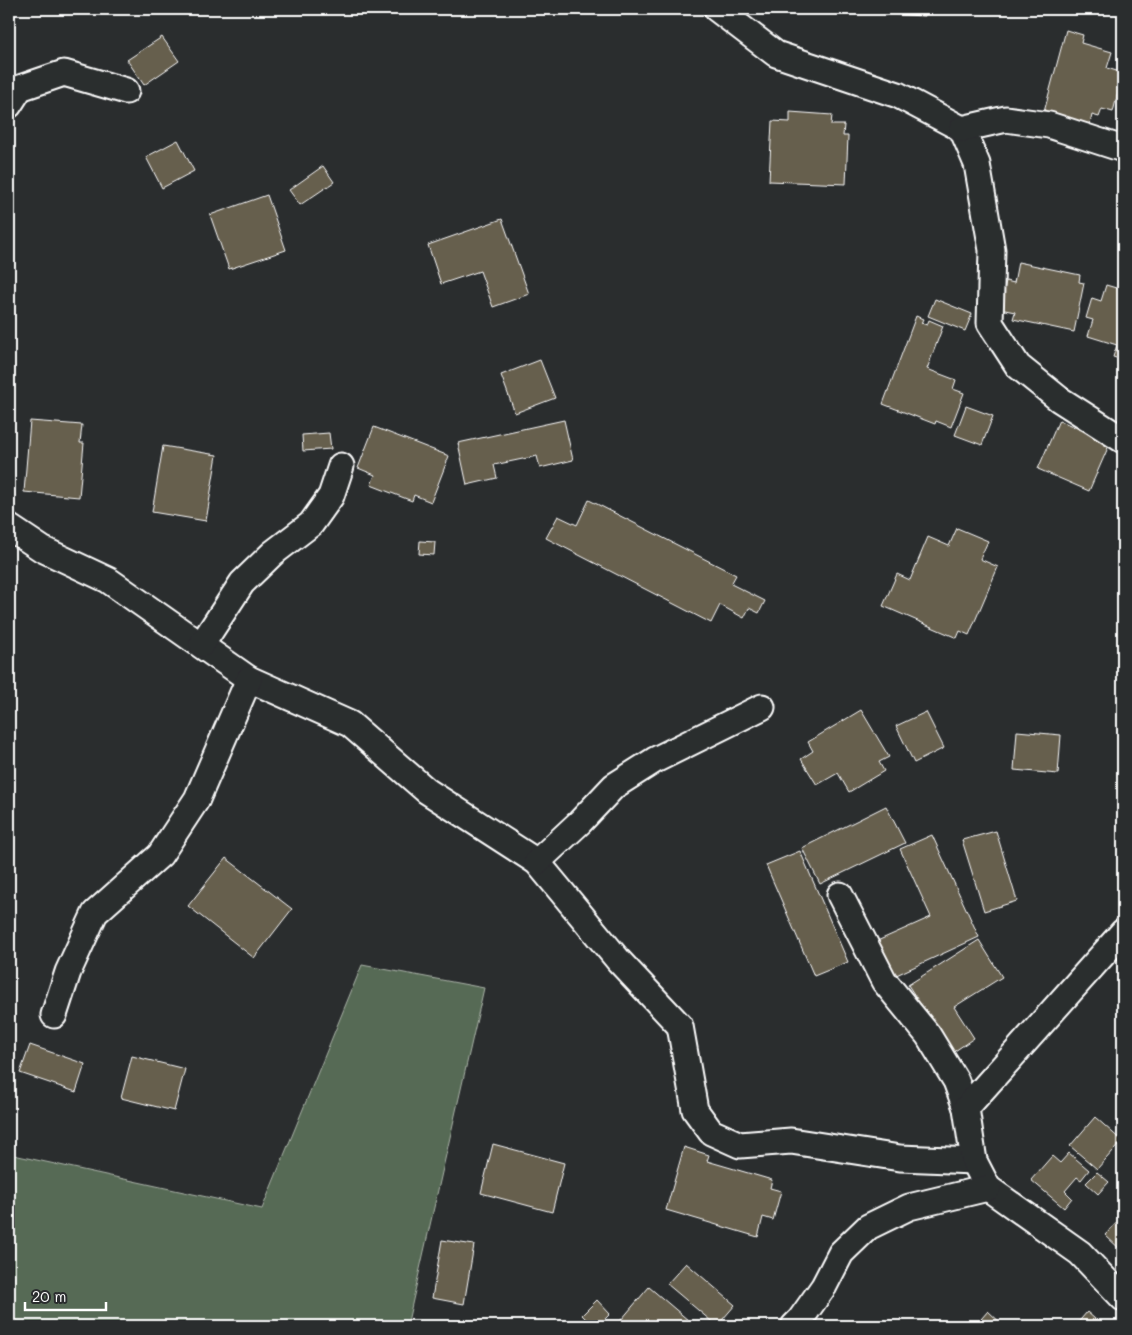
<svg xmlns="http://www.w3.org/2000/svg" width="1132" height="1335" viewBox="0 0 1132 1335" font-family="Mali,sans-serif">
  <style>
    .green { fill: #576a54; stroke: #abb4aa }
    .building { fill: #665e4e; stroke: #fff }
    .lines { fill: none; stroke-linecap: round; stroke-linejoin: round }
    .minor-casing { stroke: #fff; stroke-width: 29 }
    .minor { stroke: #2a2d2e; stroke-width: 25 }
  </style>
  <rect width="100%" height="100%" fill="#2a2d2e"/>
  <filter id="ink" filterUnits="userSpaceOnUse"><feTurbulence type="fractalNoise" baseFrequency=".02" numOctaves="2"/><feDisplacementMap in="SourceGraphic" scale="10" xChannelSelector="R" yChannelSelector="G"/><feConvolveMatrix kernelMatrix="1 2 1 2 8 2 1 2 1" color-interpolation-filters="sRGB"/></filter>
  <g filter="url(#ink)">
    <path class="green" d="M 362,965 L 484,988 L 407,1326 L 9,1326 L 9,1154 L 262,1209 Z"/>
    <g class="building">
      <path d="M 884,9 L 925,9 L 925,16 L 884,14 Z"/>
      <path d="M 1066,30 L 1083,35 L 1081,43 L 1112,52 L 1107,68 L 1123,73 L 1113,112 L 1102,109 L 1099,117 L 1092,115 L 1090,124 L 1044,112 Z"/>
      <path d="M 162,37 L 179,61 L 144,85 L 127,60 Z"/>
      <path d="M 790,112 L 832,115 L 831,125 L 844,125 L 843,136 L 848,136 L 846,184 L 769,181 L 772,121 L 790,122 Z"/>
      <path d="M 178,140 L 194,171 L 162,188 L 146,157 Z"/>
      <path d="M 323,166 L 334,182 L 300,205 L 289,190 Z"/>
      <path d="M 267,195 L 286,250 L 229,269 L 210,215 Z"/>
      <path d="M 502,219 L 529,294 L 493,307 L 480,271 L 441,284 L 428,245 Z"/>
      <path d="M 1018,262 L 1080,275 L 1079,282 L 1084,283 L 1074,332 L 1013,319 L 1015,312 L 1000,309 L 1006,281 L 1014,283 Z"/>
      <path d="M 1106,285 L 1123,290 L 1123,360 L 1113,357 L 1117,345 L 1088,336 L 1093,320 L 1086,318 L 1092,298 L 1101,301 Z"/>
      <path d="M 935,299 L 972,314 L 965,331 L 928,316 Z"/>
      <path d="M 916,316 L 923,319 L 921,323 L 927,325 L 929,320 L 943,326 L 927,369 L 956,380 L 953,389 L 964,393 L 951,427 L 936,421 L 935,424 L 883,404 Z"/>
      <path d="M 540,360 L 555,398 L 515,413 L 501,375 Z"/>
      <path d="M 966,406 L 993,416 L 982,445 L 955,435 Z"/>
      <path d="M 564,420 L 573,460 L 540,468 L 537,456 L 494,465 L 497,478 L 467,485 L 458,443 Z"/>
      <path d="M 1059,420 L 1110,443 L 1089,491 L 1038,469 Z"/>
      <path d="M 30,421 L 82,425 L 80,443 L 84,443 L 79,497 L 24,492 Z"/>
      <path d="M 374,427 L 449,456 L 431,502 L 414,495 L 412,501 L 371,485 L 375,475 L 358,468 Z"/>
      <path d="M 329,433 L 331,449 L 303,451 L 302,435 Z"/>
      <path d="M 163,446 L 217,455 L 206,521 L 152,512 Z"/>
      <path d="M 589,500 L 736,575 L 731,584 L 765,601 L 759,613 L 749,608 L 744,618 L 720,605 L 711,623 L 546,538 L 558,516 L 577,525 Z"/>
      <path d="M 957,528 L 988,541 L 980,559 L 998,567 L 969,635 L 960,631 L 957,638 L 883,606 L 897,574 L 910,580 L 928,537 L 949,546 Z"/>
      <path d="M 420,541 L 435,542 L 434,555 L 419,554 Z"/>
      <path d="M 861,710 L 889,757 L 879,762 L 884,771 L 849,792 L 838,773 L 817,785 L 801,759 L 813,751 L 808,742 Z"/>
      <path d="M 926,712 L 944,748 L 914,763 L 896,726 Z"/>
      <path d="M 1017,731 L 1061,735 L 1058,774 L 1014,770 Z"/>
      <path d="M 886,806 L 905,843 L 820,884 L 802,848 Z"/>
      <path d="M 996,831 L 1017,901 L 984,911 L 962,840 Z"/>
      <path d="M 932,835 L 979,937 L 892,977 L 875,942 L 931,917 L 900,849 Z"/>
      <path d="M 800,851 L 848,962 L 814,976 L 766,865 Z"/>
      <path d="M 226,858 L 292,909 L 254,958 L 188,906 Z"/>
      <path d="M 979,940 L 1002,977 L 954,1007 L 974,1038 L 952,1053 L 908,985 Z"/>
      <path d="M 30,1045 L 85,1064 L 76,1092 L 20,1073 Z"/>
      <path d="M 132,1056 L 185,1069 L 174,1111 L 121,1098 Z"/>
      <path d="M 1095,1117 L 1122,1141 L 1097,1169 L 1070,1146 Z"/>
      <path d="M 493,1144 L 564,1163 L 552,1212 L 481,1193 Z"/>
      <path d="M 684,1147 L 709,1155 L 707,1161 L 772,1180 L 770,1188 L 781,1191 L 773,1220 L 763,1217 L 758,1237 L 666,1210 Z"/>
      <path d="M 1069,1153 L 1089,1170 L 1081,1180 L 1077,1177 L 1065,1191 L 1072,1198 L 1064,1208 L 1031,1180 L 1052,1156 L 1060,1163 Z"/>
      <path d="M 1097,1172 L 1109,1182 L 1098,1194 L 1086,1183 Z"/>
      <path d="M 1123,1216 L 1123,1252 L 1105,1235 Z"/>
      <path d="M 442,1240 L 474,1245 L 464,1304 L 432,1298 Z"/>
      <path d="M 686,1263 L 735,1305 L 717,1326 L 667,1284 Z"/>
      <path d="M 649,1287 L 695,1326 L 616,1326 Z"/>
      <path d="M 597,1300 L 610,1314 L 598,1326 L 593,1326 L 582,1315 Z"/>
      <path d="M 988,1311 L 1004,1326 L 975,1326 Z"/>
      <path d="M 1087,1312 L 1103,1326 L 1075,1326 Z"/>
    </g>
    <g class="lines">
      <defs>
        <g id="minor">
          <path d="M 717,9 L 776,54 L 898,95 L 962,129 L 977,164 L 992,250 L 990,323 L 1018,366 L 1059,399 L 1123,440"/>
          <path d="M 9,105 L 20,88 L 64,73 L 126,91"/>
          <path d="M 962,129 L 1006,119 L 1049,125 L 1123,149"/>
          <path d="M 9,527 L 42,549 L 108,580 L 249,679 L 350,724 L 427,791 L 537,862 L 619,961 L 680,1026 L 695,1110 L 711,1132 L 740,1145 L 791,1141 L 900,1158 L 974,1161"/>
          <path d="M 202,644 L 242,583 L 273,553 L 311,524 L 331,496 L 341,466"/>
          <path d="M 537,862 L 580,822 L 614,786 L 655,760 L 762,707"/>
          <path d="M 840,895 L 884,981 L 928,1035 L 956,1081 L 966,1108"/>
          <path d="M 1123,932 L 966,1108 L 974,1161 L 988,1188 L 1080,1253 L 1123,1298"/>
          <path d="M 54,1015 L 68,972 L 95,913 L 160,855 L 197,799 L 249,679"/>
          <path d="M 794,1326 L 800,1320 L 824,1286 L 841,1253 L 868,1227 L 909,1207 L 988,1188"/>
        </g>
      </defs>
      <use href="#minor" class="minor-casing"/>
      <use href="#minor" class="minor"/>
    </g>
  </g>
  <rect width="1132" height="1335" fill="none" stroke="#2a2d2e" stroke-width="30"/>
  <rect x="15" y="15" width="1102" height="1305" fill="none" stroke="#fff" stroke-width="2" filter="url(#ink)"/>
  <path d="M25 1302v8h81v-8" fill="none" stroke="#ffffff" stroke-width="2.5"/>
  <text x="32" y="1302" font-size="15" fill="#ffffff" stroke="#2a2d2e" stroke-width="4" paint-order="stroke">20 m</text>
</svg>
